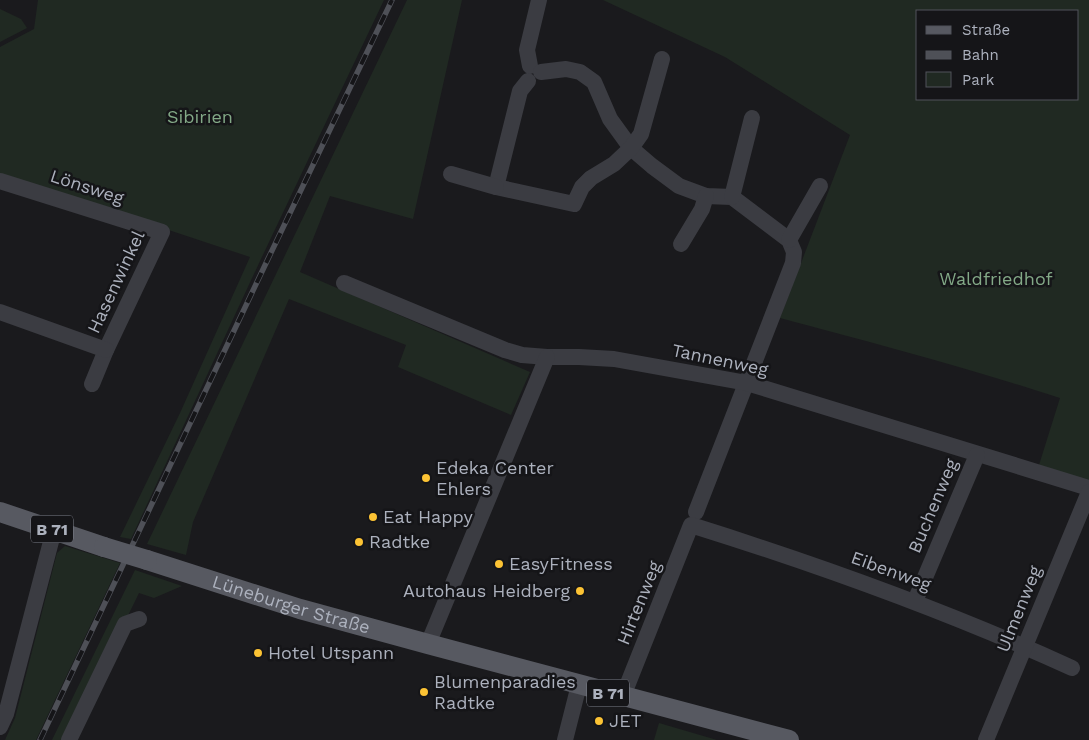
<svg xmlns="http://www.w3.org/2000/svg" width="1089" height="740" viewBox="0 0 1089 740" font-family="'Work Sans',sans-serif">
  <style>
    .green { fill: #202922; fill-rule: evenodd }
    .lines { fill: none; stroke-linecap: round; stroke-linejoin: round }
    .minor { stroke: #3b3c42; stroke-width: 16 }
    .major { stroke: #575961; stroke-width: 20 }
    .rail-casing { stroke: #4e5057; stroke-width: 5.5 }
    .rail { stroke: #151518; stroke-width: 4; stroke-dasharray: 11; stroke-linecap: butt }
    .major-bridge { stroke: #575961; stroke-width: 20 }
    .poi-dot { fill: #fcc334; stroke: #151518; stroke-width: 2 }
    .labels { text-anchor: middle; stroke-width: 5; stroke-linejoin: round; paint-order: stroke }
    .shield { fill: #151518; stroke: #7f828c; stroke-width: 1 }
    .shield-label { font-size: 16px; font-weight: bold; fill: #acb1bd }
    .park-label { font-size: 18px; fill: #83a987; stroke: #151518 }
    .street-label { font-size: 18px; fill: #acb1bd; stroke: #151518 }
    .poi-label { font-size: 18px; fill: #acb1bd; stroke: #151518; text-anchor: start }
  </style>
  <rect width="100%" height="100%" fill="#1a1a1d"/>
  <g class="green">
    <path d="M 38,0 L 384,0 L 260,261 L 131,539 L 120,537 L 180,413 L 250,257 L 0,174 L 0,47 L 34,29 Z"/>
    <path d="M 407,0 L 462,0 L 413,219 L 330,196 L 300,272 L 530,372 L 511,415 L 398,367 L 406,345 L 289,299 L 193,522 L 186,555 L 147,544 Z"/>
    <path d="M 603,0 L 1089,0 L 1089,481 L 1039,465 L 1060,398 C 968,368 874,343 780,318 L 850,135 L 725,57 ZM 918,11 L 1078,11 L 1078,99 L 918,99 Z"/>
    <path d="M 0,9 L 21,19 L 27,28 L 0,42 Z"/>
    <path d="M 65,546 L 120,563 L 36,740 L 5,740 L 15,718 L 57,553 Z"/>
    <path d="M 135,570 L 182,586 L 154,598 L 139,593 L 67,740 L 52,740 Z"/>
    <path d="M 659,723 L 717,740 L 654,740 Z"/>
  </g>
  <g class="lines">
    <g class="minor">
      <path d="M 530,66 L 527,50 L 539,0"/>
      <path d="M 541,72 L 566,69 L 580,72 L 594,82 L 610,119 L 631,148 L 652,166 L 679,186 L 706,196 L 732,197 L 789,240 L 794,252 L 793,263 L 696,512"/>
      <path d="M 528,81 L 520,91 L 496,187 L 574,204 L 582,187 L 591,178 L 614,164 L 631,148 L 641,134 L 662,59"/>
      <path d="M 451,174 L 496,187"/>
      <path d="M 0,181 L 162,232 L 106,350 L 92,384"/>
      <path d="M 732,197 L 752,118"/>
      <path d="M 789,240 L 820,186"/>
      <path d="M 681,244 L 702,209 L 706,196"/>
      <path d="M 344,283 L 505,350 L 522,355 L 547,357 L 579,357 L 614,359 L 747,383 L 1089,488"/>
      <path d="M 0,312 L 106,350"/>
      <path d="M 915,601 L 977,455"/>
      <path d="M 428,644 L 547,357"/>
      <path d="M 623,696 L 691,525 C 822,566 947,611 1072,668"/>
      <path d="M 0,727 L 6,714 L 54,530"/>
      <path d="M 69,740 L 125,624 L 139,619"/>
      <path d="M 565,740 L 579,685"/>
      <path d="M 986,740 L 1089,492"/>
    </g>
    <g class="major">
      <path d="M 0,512 L 104,547"/>
      <path id="s1" d="M 147,560 L 300,609 L 428,644 L 789,740"/>
    </g>
    <defs>
      <path id="rail" d="M 40,740 L 267,261 L 392,0"/>
    </defs>
    <use href="#rail" class="rail-casing"/>
    <use href="#rail" class="rail"/>
    <path class="major-bridge" d="M 104,547 L 147,560"/>
  </g>
  <g class="poi-dot">
    <circle cx="426" cy="478" r="5"/>
    <circle cx="373" cy="517" r="5"/>
    <circle cx="359" cy="542" r="5"/>
    <circle cx="499" cy="564" r="5"/>
    <circle cx="580" cy="591" r="5"/>
    <circle cx="258" cy="653" r="5"/>
    <circle cx="424" cy="692" r="5"/>
    <circle cx="599" cy="721" r="5"/>
  </g>
  <g class="labels">
    <g class="shield">
      <rect x="31" y="515.5" width="42" height="27" rx="4"/>
      <rect x="587" y="679.5" width="42" height="27" rx="4"/>
    </g>
    <g class="shield-label">
      <text x="52" y="535">B 71</text>
      <text x="608" y="699">B 71</text>
    </g>
    <g class="park-label">
      <text x="200" y="123">Sibirien</text>
      <text x="996" y="285">Waldfriedhof</text>
    </g>
    <g class="street-label">
      <text transform="translate(87 187) rotate(18)" y="6">Lönsweg</text>
      <text transform="translate(116 282) rotate(-65)" y="6">Hasenwinkel</text>
      <text transform="translate(720 360) rotate(12)" y="6">Tannenweg</text>
      <text transform="translate(933 506) rotate(-67)" y="6">Buchenweg</text>
      <text transform="translate(891 571) rotate(20)" y="6">Eibenweg</text>
      <text transform="translate(639 603) rotate(-68)" y="6">Hirtenweg</text>
      <text dy="6" stroke="none"><textPath href="#s1" startOffset="151">Lüneburger Straße</textPath></text>
      <text transform="translate(1019 609) rotate(-68)" y="6">Ulmenweg</text>
    </g>
    <g class="poi-label">
      <text x="436" y="474">Edeka Center<tspan x="436" dy="21">Ehlers</tspan></text>
      <text x="383" y="523">Eat Happy</text>
      <text x="369" y="548">Radtke</text>
      <text x="509" y="570">EasyFitness</text>
      <text x="570" y="597" text-anchor="end">Autohaus Heidberg</text>
      <text x="268" y="659">Hotel Utspann</text>
      <text x="434" y="688">Blumenparadies<tspan x="434" dy="21">Radtke</tspan></text>
      <text x="609" y="727">JET</text>
    </g>
  </g>
  <rect x="916" y="10" width="162" height="90" fill="#151518" stroke="#51535a"/>
  <rect x="926" y="26" width="25" height="8" fill="#575961" stroke="#51535a"/>
  <text x="962" y="35" font-size="15" fill="#acb1bd">Straße</text>
  <rect x="926" y="51" width="25" height="8" fill="#4e5057" stroke="#51535a"/>
  <text x="962" y="60" font-size="15" fill="#acb1bd">Bahn</text>
  <rect x="926" y="72" width="25" height="15" fill="#202922" stroke="#51535a"/>
  <text x="962" y="85" font-size="15" fill="#acb1bd">Park</text>
</svg>
